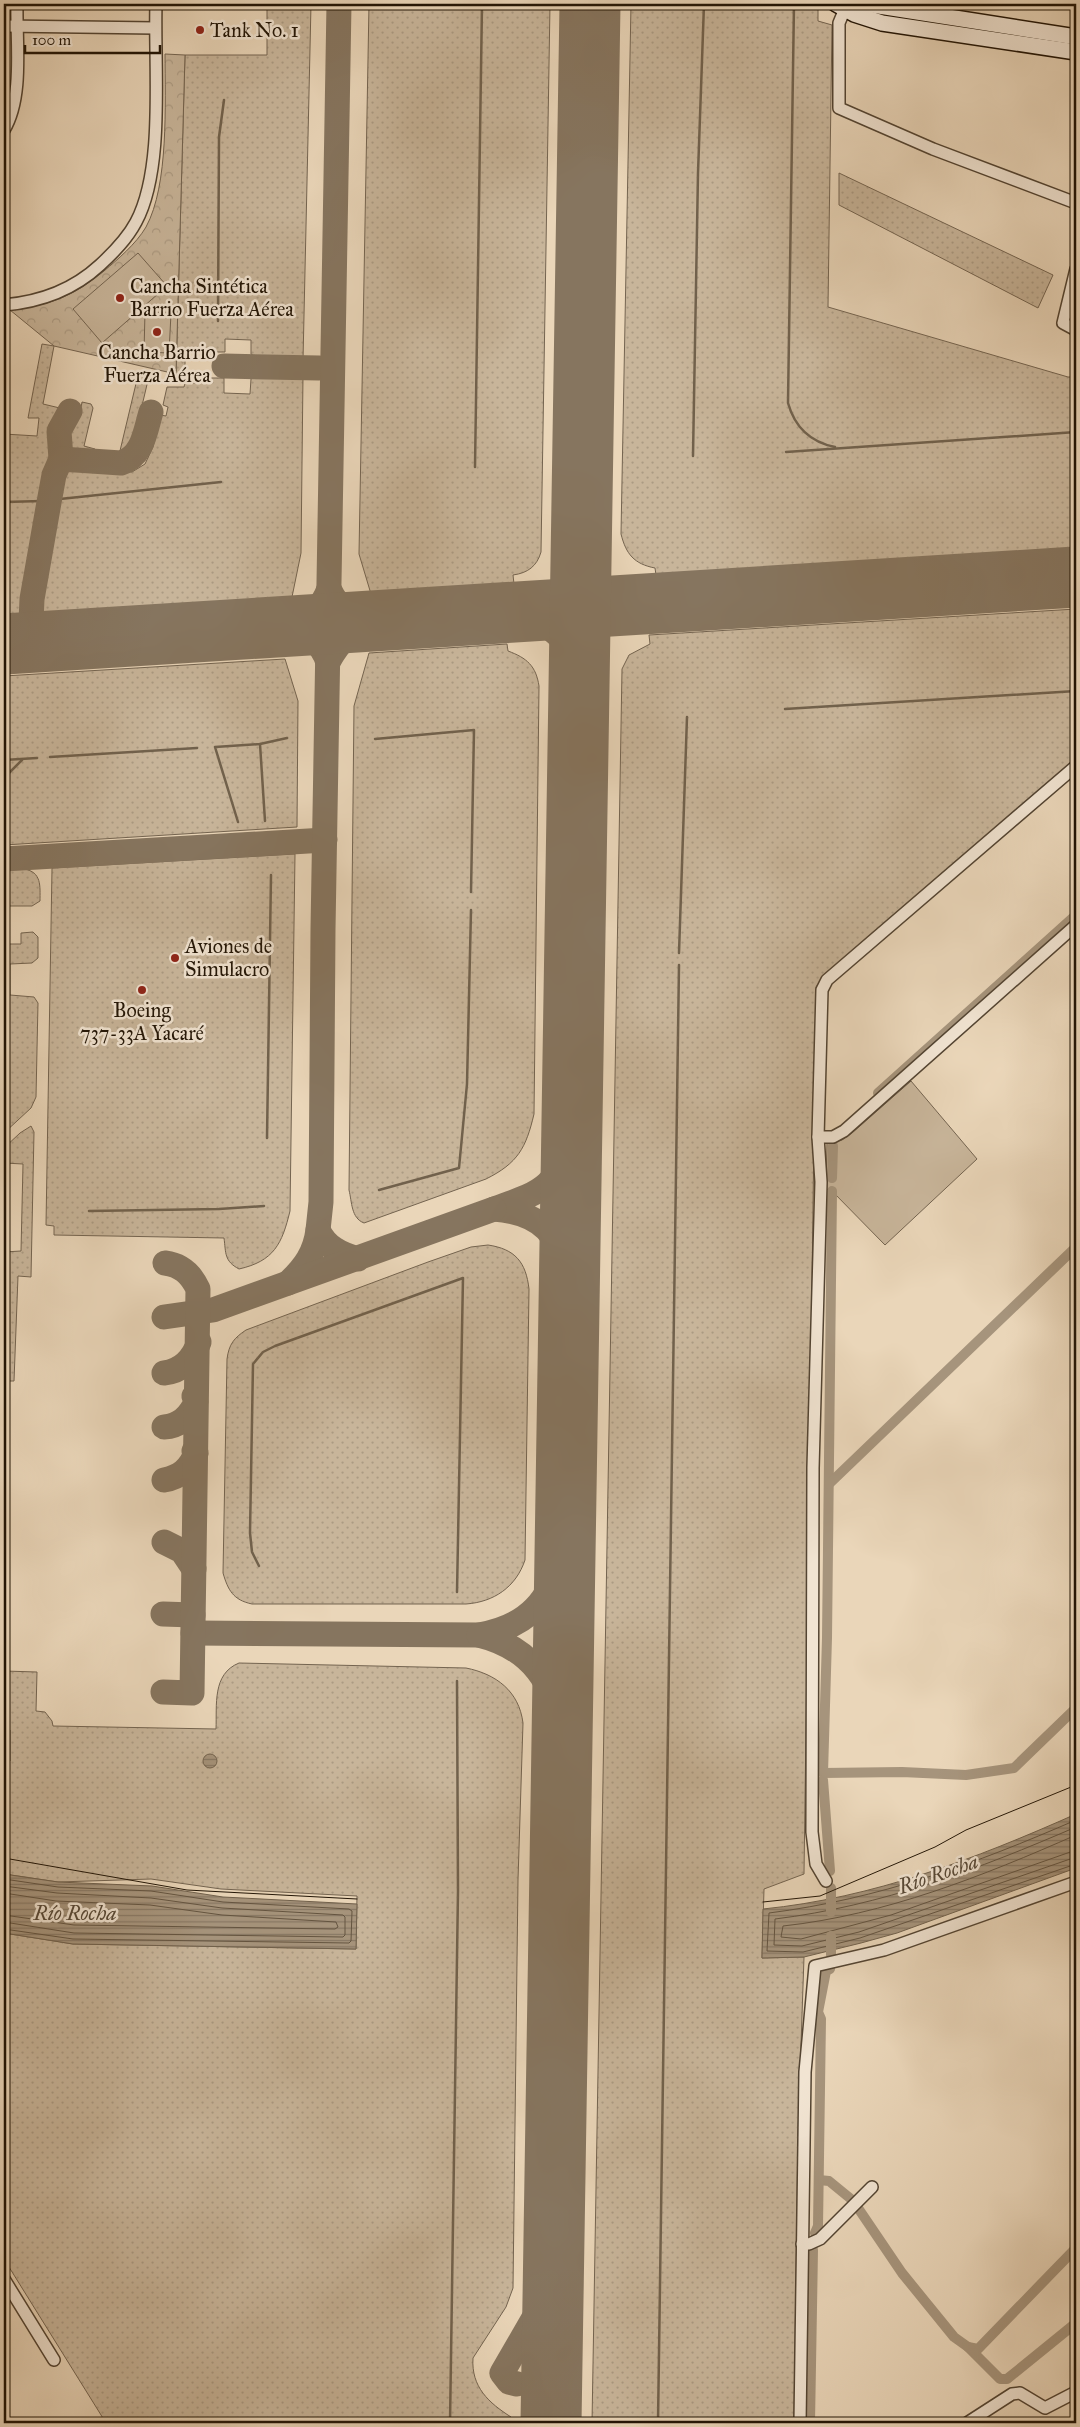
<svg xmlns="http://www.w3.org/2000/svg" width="1080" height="2427" viewBox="0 0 1080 2427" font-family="'IM FELL Great Primer',serif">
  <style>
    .grass { fill: url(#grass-dots); stroke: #746450 }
    .forest { fill: url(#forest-crowns); stroke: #746450 }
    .pitch { fill: #c8b59a; stroke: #746450 }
    .water { fill: url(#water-rules); stroke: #71614c }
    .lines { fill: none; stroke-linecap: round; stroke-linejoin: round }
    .shore { stroke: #645440; stroke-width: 1 }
    .stream { stroke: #71614c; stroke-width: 2.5 }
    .canal { stroke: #a6947c; stroke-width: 10 }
    .taxiway { stroke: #86755f; stroke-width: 25 }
    .runway { stroke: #86755f; stroke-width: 61 }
    .minor-casing { stroke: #534432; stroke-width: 14 }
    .secondary-casing { stroke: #211405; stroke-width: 18 }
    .minor { stroke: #f1e4d2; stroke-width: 11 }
    .secondary { stroke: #f1e4d2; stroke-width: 15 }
    .tram { stroke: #211405; stroke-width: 1 }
    .poi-dot { fill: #8f2418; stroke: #f1e4d2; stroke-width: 2 }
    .labels { text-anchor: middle; stroke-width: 5; stroke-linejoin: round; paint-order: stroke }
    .poi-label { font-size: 20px; fill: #211405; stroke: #f1e4d2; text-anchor: start }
    .water-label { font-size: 21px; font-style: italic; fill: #564735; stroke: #f1e4d2 }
  </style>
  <defs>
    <pattern id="grass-dots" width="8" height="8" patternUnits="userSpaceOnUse" patternTransform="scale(1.25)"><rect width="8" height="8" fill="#c8b59a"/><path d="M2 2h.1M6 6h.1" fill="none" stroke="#ac9b83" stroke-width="1.8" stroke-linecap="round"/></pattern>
    <pattern id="forest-crowns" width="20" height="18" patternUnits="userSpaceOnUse" patternTransform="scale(1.25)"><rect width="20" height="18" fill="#c8b59a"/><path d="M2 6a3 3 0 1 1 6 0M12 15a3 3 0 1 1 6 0" fill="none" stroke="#ac9b83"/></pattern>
    <pattern id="water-rules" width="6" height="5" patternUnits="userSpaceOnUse" patternTransform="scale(1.25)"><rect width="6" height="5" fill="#a6947c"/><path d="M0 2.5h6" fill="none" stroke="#877864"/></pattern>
  </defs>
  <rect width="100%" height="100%" fill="#ead6b9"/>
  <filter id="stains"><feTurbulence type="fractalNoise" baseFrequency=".004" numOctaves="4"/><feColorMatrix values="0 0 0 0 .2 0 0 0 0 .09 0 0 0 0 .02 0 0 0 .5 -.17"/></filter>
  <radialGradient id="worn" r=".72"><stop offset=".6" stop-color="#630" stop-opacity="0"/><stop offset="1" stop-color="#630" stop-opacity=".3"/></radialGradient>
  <g class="grass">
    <path d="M 267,4 L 311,4 L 303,360 L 259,360 L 251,354 L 251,340 L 225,339 L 225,352 L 185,352 L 185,374 L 176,374 L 185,55 L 267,55 Z"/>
    <path d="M 369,4 L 550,4 L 541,552 C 537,566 528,573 513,575 L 514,584 L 371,594 L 359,554 Z"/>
    <path d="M 631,4 L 818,4 L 818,21 L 832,25 L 828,307 L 1068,377 L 1076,377 L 1076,549 L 656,575 L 655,568 C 634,564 626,554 621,534 Z"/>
    <path d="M 839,173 L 1053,275 L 1038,308 L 839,205 Z"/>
    <path d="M 42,344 L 54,346 L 43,404 L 64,409 L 64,418 L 54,435 L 54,461 L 40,528 L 29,614 L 4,616 L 4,434 L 37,436 L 39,418 L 28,418 Z"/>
    <path d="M 139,371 L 149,376 L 141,410 L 144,411 L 134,448 L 126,456 L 119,455 Z"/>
    <path d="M 258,374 L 303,375 L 301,553 L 292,597 L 36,614 L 37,590 L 59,473 L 69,464 L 132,472 L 145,464 L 153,447 L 160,415 L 166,416 L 168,407 L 163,405 L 167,387 L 184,387 L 185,383 L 201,383 L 201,378 L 224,378 L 224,393 L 250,394 L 251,379 Z"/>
    <path d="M 82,402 L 91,404 L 93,408 L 84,446 L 95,449 L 93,456 L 66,453 L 62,437 L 74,411 L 80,413 Z"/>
    <path d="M 1076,609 L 1076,760 L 822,979 L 816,987 L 804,1874 L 764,1889 L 762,1958 L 804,1957 L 798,2133 L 794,2423 L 592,2423 L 622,669 L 629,655 L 650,644 L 649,635 Z"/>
    <path d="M 507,644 L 508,651 C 527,658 536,666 539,686 L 534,1114 C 526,1148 518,1163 486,1179 L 364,1223 C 351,1218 352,1202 349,1190 L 354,706 L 369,653 Z"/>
    <path d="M 285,659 L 298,701 L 297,827 L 4,845 L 4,676 Z"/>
    <path d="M 295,854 L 290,1211 C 282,1244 274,1261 239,1269 C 224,1261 226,1253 224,1238 L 54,1235 L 54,1226 L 46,1225 L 52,868 Z"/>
    <path d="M 24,869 C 42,872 40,886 40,901 L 32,906 L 4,906 L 4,870 Z"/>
    <path d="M 33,932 L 38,937 L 38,958 L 32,963 L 10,964 L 10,995 L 34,997 L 38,1003 L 36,1097 L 31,1108 L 4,1133 L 4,944 L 21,944 L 21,933 Z"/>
    <path d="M 31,1126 L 34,1132 L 31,1277 L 18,1276 L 14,1381 L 4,1381 L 4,1252 L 21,1251 L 23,1164 L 4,1163 L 4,1148 L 20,1133 Z"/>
    <path d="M 488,1245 C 515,1249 526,1262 529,1289 L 525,1560 C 516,1587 494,1602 466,1604 L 252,1604 C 233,1600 228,1590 223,1573 L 227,1359 C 229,1344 234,1338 246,1330 L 428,1262 L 471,1247 Z"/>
    <path d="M 239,1663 L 466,1668 C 496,1674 519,1691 523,1723 L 518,1880 L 513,2288 L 506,2307 L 473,2358 C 471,2387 489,2403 511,2417 L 511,2423 L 106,2423 L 4,2259 L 4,1933 L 73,1944 L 356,1949 L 357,1896 L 221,1889 L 151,1879 L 58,1882 L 4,1874 L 4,1761 L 10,1761 L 10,1730 L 4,1729 L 4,1671 L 37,1672 L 36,1711 L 45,1712 L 52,1721 L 53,1726 L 216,1729 C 217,1705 212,1674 239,1663 Z"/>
  </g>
  <path class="forest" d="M 165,54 L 185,55 L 176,374 L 54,346 L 10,310 C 50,305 72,297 104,271 C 118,259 136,244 146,227 C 169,185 165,103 165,54 Z"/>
  <g class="pitch">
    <path d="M 138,253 L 167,286 L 102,343 L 73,309 Z"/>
    <path d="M 145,312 L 171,313 L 169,353 L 144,352 Z"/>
    <path d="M 911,1081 L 977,1159 L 885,1245 L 832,1191 L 826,1189 L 827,1143 L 842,1140 L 852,1133 Z"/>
  </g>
  <g class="water">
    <circle cx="210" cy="1761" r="7"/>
    <path d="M 1076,1814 L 1076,1868 L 897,1933 L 861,1943 L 804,1957 L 762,1958 L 763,1909 C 873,1898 975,1859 1076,1814 Z"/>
    <path d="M 4,1874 L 58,1882 L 152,1886 L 223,1897 L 357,1904 L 356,1949 L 73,1944 L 4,1933 Z"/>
  </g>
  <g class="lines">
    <g class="shore">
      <path d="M 1076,1820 C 975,1864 879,1899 769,1913 L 767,1951 L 803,1952 L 860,1938 L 1076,1864"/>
      <path d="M 1076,1827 C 979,1869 881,1906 775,1919 L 774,1945 L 802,1946 L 859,1932 L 1076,1857"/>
      <path d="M 1076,1835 C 983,1876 885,1915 783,1926 L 781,1937 L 801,1939 L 891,1915 L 1076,1850"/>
      <path d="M 4,1879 L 58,1887 L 151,1891 L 223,1902 L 349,1909 L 352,1911 L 351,1941 L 349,1943 L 73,1939 L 4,1929"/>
      <path d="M 4,1886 L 57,1893 L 151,1898 L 222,1908 L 343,1915 L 345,1917 L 345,1935 L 343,1937 L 74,1933 L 4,1922"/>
      <path d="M 4,1893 L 56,1901 L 150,1905 L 222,1915 L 336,1922 L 338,1927 L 335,1929 L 74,1925 L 4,1915"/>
    </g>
    <g class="stream">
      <path d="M 794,4 L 788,403 C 795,428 810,442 835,447"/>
      <path d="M 218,321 L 219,137 L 224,100"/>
      <path d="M 786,452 L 1076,432"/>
      <path d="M 693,456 L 698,173 L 704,4"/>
      <path d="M 475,467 L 482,4"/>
      <path d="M 60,499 L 221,482"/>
      <path d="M 4,502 L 42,501"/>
      <path d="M 785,709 L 1076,691"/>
      <path d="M 375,739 L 474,730 L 471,892"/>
      <path d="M 260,744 L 265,821"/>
      <path d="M 50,757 L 197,748"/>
      <path d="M 4,760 L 37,758"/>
      <path d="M 4,778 L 22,760"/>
      <path d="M 238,822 L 215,747 L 260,744 L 287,738"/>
      <path d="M 679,953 L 687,717"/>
      <path d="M 267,1138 L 271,875"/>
      <path d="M 379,1190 L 459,1168 L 467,1084 L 471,910"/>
      <path d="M 89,1211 L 219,1209 L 264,1206"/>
      <path d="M 259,1566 L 252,1552 L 250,1533 L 253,1364 L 263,1352 L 275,1346 L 463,1278 L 457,1592"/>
      <path d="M 450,2423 L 458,1891 L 457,1681"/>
      <path d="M 658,2423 L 679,965"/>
    </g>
    <g class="canal">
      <path d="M 878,1093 L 1076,915"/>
      <path d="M 832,1178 L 833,1146"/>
      <path d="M 832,1191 L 827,1638 L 823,1773 L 902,1772 L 966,1775 L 1014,1768 L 1076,1708"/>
      <path d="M 829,1484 L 1076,1247"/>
      <path d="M 823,1780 L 830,1871"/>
      <path d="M 831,1888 L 831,1912"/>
      <path d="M 831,1936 L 831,1955"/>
      <path d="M 819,2180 L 829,2181 L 851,2199"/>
      <path d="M 858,2208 L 902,2273 L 954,2337 L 968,2347 L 978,2349 L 1076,2248"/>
      <path d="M 815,2233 L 818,2226 L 821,2019 L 818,2012 L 826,1971 L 830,1969"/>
      <path d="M 968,2347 L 1000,2379 L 1007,2379 L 1076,2323"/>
      <path d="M 810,2423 L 813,2250"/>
    </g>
    <g class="taxiway">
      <path d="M 224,366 L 319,368"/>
      <path d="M 61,459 L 59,431 L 70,411"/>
      <path d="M 529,612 C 556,599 573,584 582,554"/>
      <path d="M 488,614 C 539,618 563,623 580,675"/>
      <path d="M 30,643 L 32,599 L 48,508 L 54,475 L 61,459 L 121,463 C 143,456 145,432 151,412"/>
      <path d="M 328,662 C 341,638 351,631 377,621 C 353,618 340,612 329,589"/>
      <path d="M 328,662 C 321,642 308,633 289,627 C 309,619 321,610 329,589"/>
      <path d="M 4,859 L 325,840"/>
      <path d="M 318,1230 L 321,1202 L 323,929 L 339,4"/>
      <path d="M 570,1282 C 560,1235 543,1213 494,1209 C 548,1190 556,1187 573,1130"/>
      <path d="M 288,1283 C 305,1267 315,1253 318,1230 C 326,1247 340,1254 358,1259"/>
      <path d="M 164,1317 L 213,1310 L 494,1209"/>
      <path d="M 164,1373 C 182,1371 193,1359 199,1342"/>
      <path d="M 164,1427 C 180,1426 190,1416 196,1402 L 194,1396"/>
      <path d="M 164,1480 C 180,1477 190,1469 196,1453 L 194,1451"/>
      <path d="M 164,1542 L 182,1551 L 194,1569"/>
      <path d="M 163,1614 L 193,1615"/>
      <path d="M 193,1633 L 479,1635"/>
      <path d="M 163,1692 L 192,1693 L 198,1289 C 191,1274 181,1265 165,1263"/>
      <path d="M 563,1734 C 554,1683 532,1648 479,1635 C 531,1626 547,1600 566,1555"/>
      <path d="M 517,2384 L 509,2382 L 502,2373 L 554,2283"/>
    </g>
    <g class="runway">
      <path d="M 4,644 L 1076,577"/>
      <path d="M 551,2423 L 590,4"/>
    </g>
    <defs>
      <g id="minor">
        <path d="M 847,4 L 839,23 L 839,108 L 933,149 L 1076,203"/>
        <path d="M 4,26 L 155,28"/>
        <path d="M 4,130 C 24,97 16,42 17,4"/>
        <path d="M 1076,269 L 1063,323 L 1076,330"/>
        <path d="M 4,305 C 40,302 73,290 100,265 C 114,252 127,239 136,222 C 165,168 154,66 156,4"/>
        <path d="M 818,1137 L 833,1137 L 844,1131 L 1076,925"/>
        <path d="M 826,1881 L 816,1864 L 812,1832 L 813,1468 L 821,1182 L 818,1137 L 822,990 L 827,980 L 1076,766"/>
        <path d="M 802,2244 L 809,2244 L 820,2239 L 872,2187"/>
        <path d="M 4,2279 L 54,2360"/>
        <path d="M 800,2423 L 805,2072 L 815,1966 L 884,1950 L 1076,1882"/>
        <path d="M 967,2423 L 1012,2394 L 1020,2393 L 1045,2408 L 1076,2392"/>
      </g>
      <g id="secondary">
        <path d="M 836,4 L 854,14 L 882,23 L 1076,52"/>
        <path d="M 866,4 L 1076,37"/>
      </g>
    </defs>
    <use href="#minor" class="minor-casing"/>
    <use href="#secondary" class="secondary-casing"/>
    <use href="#minor" class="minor"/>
    <use href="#secondary" class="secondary"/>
    <g class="tram">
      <path d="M 4,1858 L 187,1890 L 357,1899"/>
      <path d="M 763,1902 L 820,1896 L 935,1847 L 966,1830 L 1076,1785"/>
    </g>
  </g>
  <g class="poi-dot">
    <circle cx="200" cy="30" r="5"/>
    <circle cx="120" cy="298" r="5"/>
    <circle cx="157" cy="332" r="5"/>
    <circle cx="175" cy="958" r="5"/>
    <circle cx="142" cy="990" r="5"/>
  </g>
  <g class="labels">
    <g class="poi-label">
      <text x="210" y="37">Tank No. 1</text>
      <text x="130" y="293">Cancha Sintética<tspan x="130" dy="23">Barrio Fuerza Aérea</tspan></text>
      <text x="157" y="359" text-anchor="middle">Cancha Barrio<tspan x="157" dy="23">Fuerza Aérea</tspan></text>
      <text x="185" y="953">Aviones de<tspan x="185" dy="23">Simulacro</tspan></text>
      <text x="142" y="1017" text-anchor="middle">Boeing<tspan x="142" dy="23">737-33A Yacaré</tspan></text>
    </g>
    <g class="water-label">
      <text transform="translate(938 1874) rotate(-19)" y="7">Río Rocha</text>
      <text x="75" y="1920">Río Rocha</text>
    </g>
  </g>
  <rect width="1080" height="2427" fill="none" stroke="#ead6b9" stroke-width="20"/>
  <rect x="5" y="5" width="1070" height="2417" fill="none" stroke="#211405" stroke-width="2.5"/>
  <rect x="10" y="10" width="1060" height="2407" fill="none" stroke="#211405"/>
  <path d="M25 45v8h135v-8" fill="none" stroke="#211405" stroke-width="2.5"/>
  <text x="32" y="45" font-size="15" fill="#211405" stroke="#f1e4d2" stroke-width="4" paint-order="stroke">100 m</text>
  <rect width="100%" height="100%" filter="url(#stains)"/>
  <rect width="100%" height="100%" fill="url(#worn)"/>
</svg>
